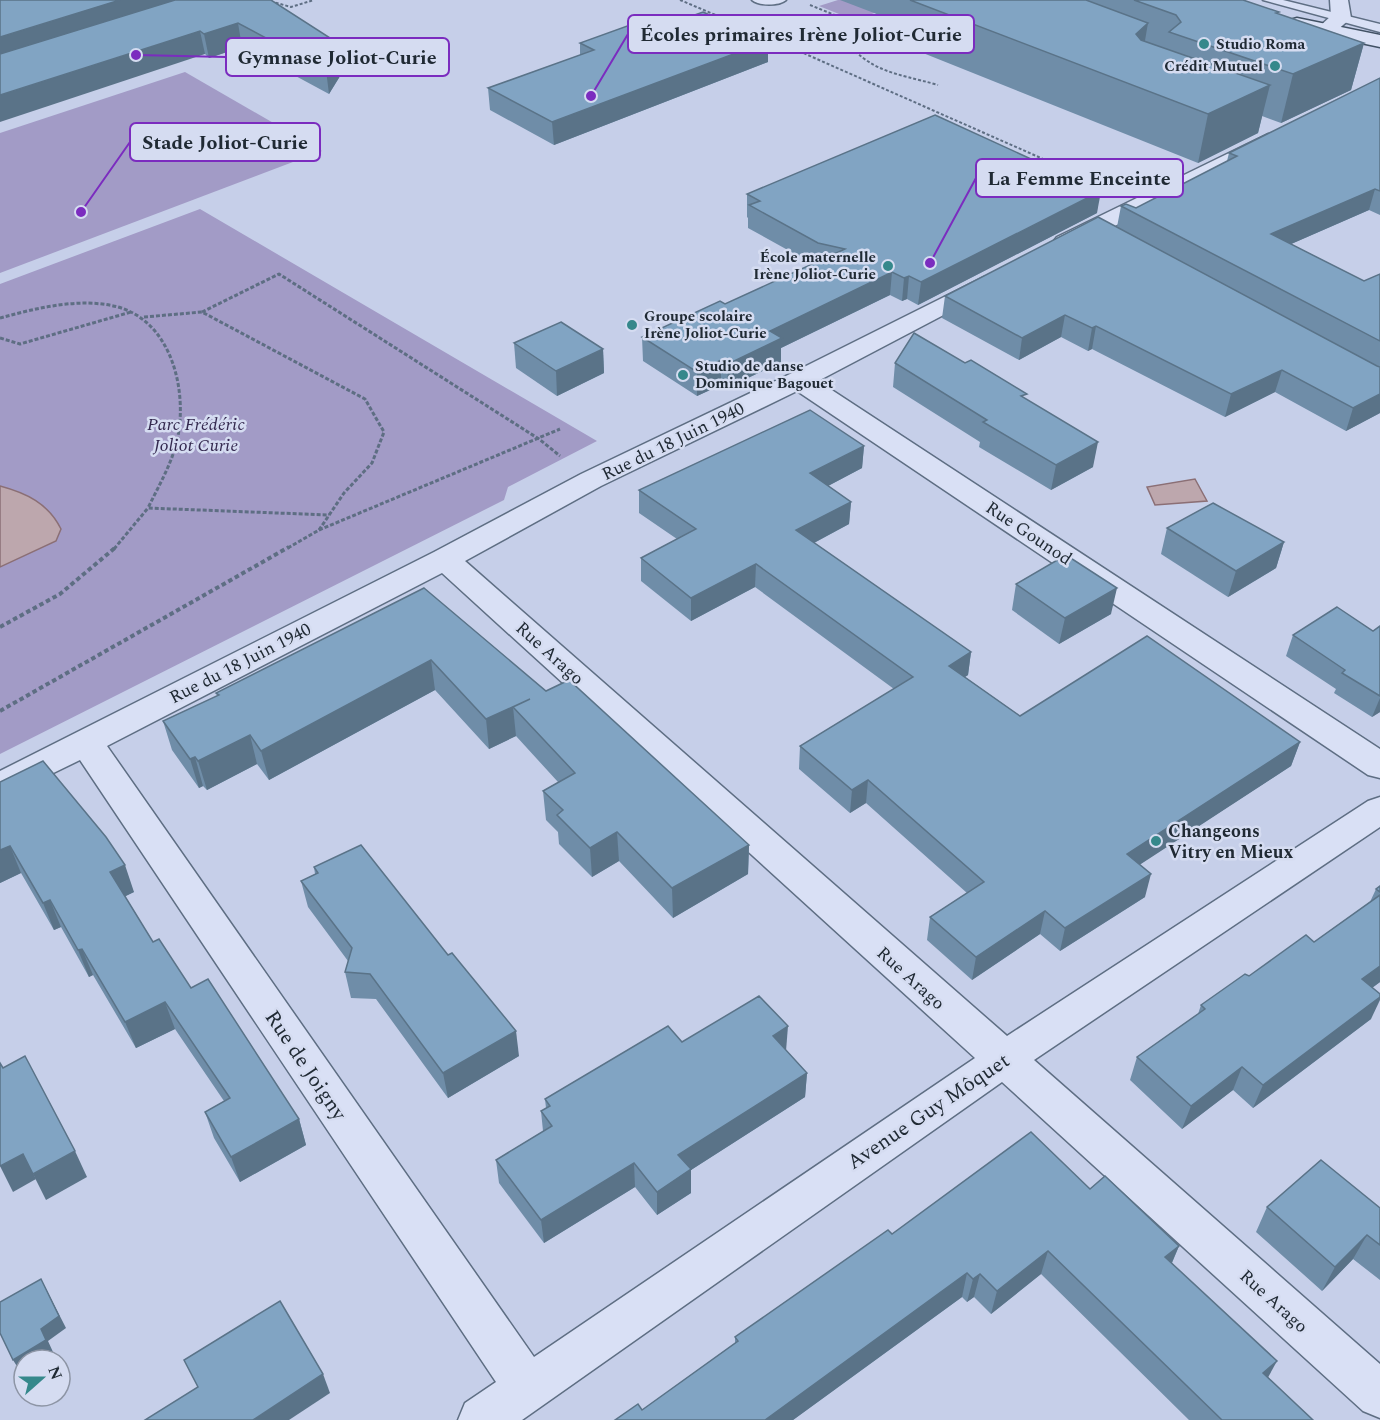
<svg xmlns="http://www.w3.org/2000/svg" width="1380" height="1420" viewBox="0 0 1380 1420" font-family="Spectral,serif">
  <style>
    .green { fill: #a29bc6 }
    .water { fill: #bda7ad; stroke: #8b6f75; stroke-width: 1.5 }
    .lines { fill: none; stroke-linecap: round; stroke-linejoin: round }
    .lane-casing { stroke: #5e6e83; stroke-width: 3 }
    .street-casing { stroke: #5e6e83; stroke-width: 3 }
    .secondary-casing { stroke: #415164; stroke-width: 3 }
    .path-far2 { stroke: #5e6e83; stroke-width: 2; stroke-dasharray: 3 2; stroke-linecap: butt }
    .path-far1 { stroke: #5e6e83; stroke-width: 3; stroke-dasharray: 4 2; stroke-linecap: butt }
    .path { stroke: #5e6e83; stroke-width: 4; stroke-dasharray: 4.5 3; stroke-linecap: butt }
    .lane { fill: #d9e0f5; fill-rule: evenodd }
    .street { fill: #d9e0f5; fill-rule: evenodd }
    .secondary { fill: #d9e0f5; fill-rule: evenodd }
    .wall { fill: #6f8da8 }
    .shaded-wall { fill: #5a7388 }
    .building { fill: #81a4c3; stroke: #5a7388; stroke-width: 1.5 }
    .poi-dot { fill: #35888b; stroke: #d5dcf1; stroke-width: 2 }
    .labels { text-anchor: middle; stroke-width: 5; stroke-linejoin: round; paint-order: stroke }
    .far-poi-label { font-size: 15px; font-weight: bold; fill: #202a34; stroke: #d5dcf1; text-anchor: start }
    .park-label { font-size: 18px; font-style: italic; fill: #34294f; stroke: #d5dcf1 }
    .street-label { font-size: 18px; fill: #202a34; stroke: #d5dcf1 }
    .poi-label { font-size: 18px; font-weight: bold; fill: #202a34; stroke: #d5dcf1; text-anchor: start }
    .near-street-label { font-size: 21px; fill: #202a34; stroke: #d5dcf1 }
    .leader { fill: none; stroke: #7b2cbf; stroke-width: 2 }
    .callout-dot { fill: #7b2cbf; stroke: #d5dcf1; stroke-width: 2 }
    .callout { fill: #d5dcf1; stroke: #7b2cbf; stroke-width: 2 }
    .callout-label { font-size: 20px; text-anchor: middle; font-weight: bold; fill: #202a34 }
  </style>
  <rect width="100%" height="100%" fill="#c6cfe9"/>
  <g class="green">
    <path d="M 838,0 L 913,0 L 854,20 L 819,6 Z"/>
    <path d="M 185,72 L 322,151 L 0,273 L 0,133 Z"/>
    <path d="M 200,209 L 597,441 L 508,487 L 504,500 L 0,754 L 0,284 Z"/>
  </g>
  <g class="water">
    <path d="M 1195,479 L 1207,501 L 1155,505 L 1147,487 Z"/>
    <path d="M 0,486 C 26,493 48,503 61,529 L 56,541 L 0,567 Z"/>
  </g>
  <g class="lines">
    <defs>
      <g id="lane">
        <path d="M 752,0 L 786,0 C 779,6 759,6 752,0 Z"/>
        <path d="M 1263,0 L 1283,0 L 1380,24 L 1380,32 Z"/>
      </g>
      <g id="street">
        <path d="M 1330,0 L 1348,0 L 1351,18 L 1326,40 L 1312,40 L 1309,36 L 1331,16 Z"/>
        <path d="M 1268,134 L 1276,135 L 1279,140 L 1276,145 L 1073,247 L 1057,247 L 1053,242 L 1057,237 Z"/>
        <path d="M 984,277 L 993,279 L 996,284 L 993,289 L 818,381 L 1380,749 L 1380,778 L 1368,775 L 797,391 L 601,486 L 465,561 L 1007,1036 L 1368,801 L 1380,797 L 1380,827 L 1034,1060 L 1380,1364 L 1380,1418 L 1363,1411 L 1002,1082 L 522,1420 L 458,1420 L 465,1403 L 496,1382 L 80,760 L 0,799 L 0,771 L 434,552 L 581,474 L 790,374 ZM 442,573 L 975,1058 L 534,1357 L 107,746 Z"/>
      </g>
      <path id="secondary" d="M 1297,18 L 1380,35 L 1380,47 L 1290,28 L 1287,24 L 1290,20 Z"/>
    </defs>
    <use href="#lane" class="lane-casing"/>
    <use href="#street" class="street-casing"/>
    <use href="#secondary" class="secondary-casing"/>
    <g class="path-far2">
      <path d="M 266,0 L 291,7 L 314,0"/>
      <path d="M 680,0 L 737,24"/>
      <path d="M 810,5 L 852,22 L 882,13"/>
      <path d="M 852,22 L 840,35 C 872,74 893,72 938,85"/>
      <path d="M 758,33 L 1102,185"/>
    </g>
    <g class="path-far1">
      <path d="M 202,312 L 279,274 L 539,439 L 560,456"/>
      <path d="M 144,317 L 202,312 L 365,399 L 384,432 L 372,463 L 344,493 L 319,530 L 286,549"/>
      <path d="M 0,318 C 37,308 80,297 118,307 C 171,322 187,388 178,436 C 173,462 159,485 148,508"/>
      <path d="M 0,338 L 20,344 L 131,312"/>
      <path d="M 319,530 L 560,429"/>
      <path d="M 114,549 L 148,508 L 329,515"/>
    </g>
    <g class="path">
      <path d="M 0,627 L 60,594 L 116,547"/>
      <path d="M 0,711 L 289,547"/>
    </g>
    <use href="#lane" class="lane"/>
    <use href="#street" class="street"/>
    <use href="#secondary" class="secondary"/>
  </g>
  <g class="wall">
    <path d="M 0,0 L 271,0 L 345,68 L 329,94 L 242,47 L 209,58 L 205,54 Z"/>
    <path d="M 840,0 L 1243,0 L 1279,12 L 1278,14 L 1364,43 L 1351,90 L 1281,123 L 1262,116 L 1258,133 L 1198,163 L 893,41 L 895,21 Z"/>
    <path d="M 646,32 L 768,41 L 768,62 L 554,145 L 490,110 L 488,88 L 580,55 L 580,43 Z"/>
    <path d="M 1380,78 L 1380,215 L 1369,210 L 1291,244 L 1364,281 L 1380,274 L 1380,413 L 1346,431 L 1275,392 L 1225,417 L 1092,349 L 1088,351 L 1061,337 L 1019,360 L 942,318 L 945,296 L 1117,227 L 1121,206 L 1136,208 L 1227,161 L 1229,153 Z"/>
    <path d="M 747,194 L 1097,213 L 918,305 L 907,299 L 902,301 L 890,295 L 781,348 L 781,362 L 727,388 L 721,385 L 697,396 L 643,361 L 642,337 L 725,304 L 813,264 L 748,228 L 748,218 L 747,217 Z"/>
    <path d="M 514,343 L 603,349 L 604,373 L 557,396 L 516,368 Z"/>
    <path d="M 895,363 L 1026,399 L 1093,467 L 1051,490 L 979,447 L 980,442 L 893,387 Z"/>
    <path d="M 864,446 L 862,468 L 828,486 L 851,502 L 849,524 L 814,543 L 971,652 L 968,675 L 965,677 L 1020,716 L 1300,742 L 1291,766 L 1140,864 L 1145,897 L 1060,951 L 1040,934 L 972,980 L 927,940 L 930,917 L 967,893 L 866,803 L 850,813 L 799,769 L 800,746 L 894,689 L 755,587 L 691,621 L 641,581 L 641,558 L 677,539 L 639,513 L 639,490 Z"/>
    <path d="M 1167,528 L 1284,542 L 1276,568 L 1228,597 L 1161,554 Z"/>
    <path d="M 1016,584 L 1111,614 L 1059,644 L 1012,610 Z"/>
    <path d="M 424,588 L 546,691 L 749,845 L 748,874 L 673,918 L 619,861 L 592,877 L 559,844 L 558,832 L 546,820 L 543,791 L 558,782 L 516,736 L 489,749 L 435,690 L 269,780 L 257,764 L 207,790 L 203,786 L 199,788 L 172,750 L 163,721 L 217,696 L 216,693 Z"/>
    <path d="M 1380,626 L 1380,712 L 1372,717 L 1334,693 L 1336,689 L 1286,656 L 1293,635 L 1373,631 Z"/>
    <path d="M 0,782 L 134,892 L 125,896 L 153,942 L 299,1119 L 306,1145 L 240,1182 L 214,1138 L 205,1112 L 224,1101 L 175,1029 L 136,1048 L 93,975 L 89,977 L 61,927 L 54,930 L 21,873 L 0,883 Z"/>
    <path d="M 314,867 L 519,1056 L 448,1098 L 376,999 L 351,998 L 345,972 L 348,961 L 308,907 L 301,881 L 315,874 Z"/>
    <path d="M 1380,886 L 1380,982 L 1372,988 L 1371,1019 L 1253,1108 L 1233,1090 L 1182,1129 L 1130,1080 L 1137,1057 L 1198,1014 L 1201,1005 L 1249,976 L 1314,942 L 1370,902 L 1376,889 Z"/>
    <path d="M 682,1042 L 786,1050 L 807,1073 L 805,1097 L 691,1170 L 691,1193 L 657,1215 L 635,1187 L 544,1243 L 499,1183 L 496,1160 L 543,1131 L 541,1111 L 546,1108 L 545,1099 Z"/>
    <path d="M 1090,1189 L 1179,1246 L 1172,1263 L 1268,1377 L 1313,1420 L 1189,1420 L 1041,1274 L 991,1314 L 974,1297 L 967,1302 L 962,1297 L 793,1420 L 615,1420 L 642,1410 L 735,1343 L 735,1337 L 892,1234 Z"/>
    <path d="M 1267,1207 L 1380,1208 L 1380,1280 L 1353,1259 L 1322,1291 L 1256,1232 Z"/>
  </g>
  <g class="shaded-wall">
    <path d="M 120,0 L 199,0 L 0,63 L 0,37 Z"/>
    <path d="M 238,23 L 242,47 L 209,58 L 204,34 Z"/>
    <path d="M 1148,23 L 1140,70 L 1136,34 Z"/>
    <path d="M 200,31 L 205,54 L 0,122 L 0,95 Z"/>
    <path d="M 768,41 L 768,62 L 554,145 L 552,122 Z"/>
    <path d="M 1364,43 L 1351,90 L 1281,123 L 1293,74 Z"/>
    <path d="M 341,45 L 345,68 L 329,94 L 326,70 Z"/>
    <path d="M 1270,85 L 1258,133 L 1198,163 L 1208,114 Z"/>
    <path d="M 1375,189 L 1369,210 L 1266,255 L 1271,234 Z"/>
    <path d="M 1101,191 L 1097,213 L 918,305 L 921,282 Z"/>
    <path d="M 892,272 L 890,295 L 781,348 L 781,362 L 727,388 L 728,364 L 770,331 Z"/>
    <path d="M 909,276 L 907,299 L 902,301 L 904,278 Z"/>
    <path d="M 1065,315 L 1061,337 L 1019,360 L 1022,338 Z"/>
    <path d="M 1096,326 L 1092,349 L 1088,351 L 1092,328 Z"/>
    <path d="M 603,349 L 604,373 L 557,396 L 556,371 Z"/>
    <path d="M 721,360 L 721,385 L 697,396 L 697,372 Z"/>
    <path d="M 1282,370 L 1275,392 L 1225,417 L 1231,394 Z"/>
    <path d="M 1380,394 L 1380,413 L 1346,431 L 1353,408 Z"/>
    <path d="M 1098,442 L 1093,467 L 1051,490 L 1056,465 Z"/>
    <path d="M 864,446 L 862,468 L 809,496 L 810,473 Z"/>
    <path d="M 851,502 L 849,524 L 795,553 L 796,530 Z"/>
    <path d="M 1284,542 L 1276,568 L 1228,597 L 1236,571 Z"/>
    <path d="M 756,564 L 755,587 L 691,621 L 691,598 Z"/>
    <path d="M 1117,588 L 1111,614 L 1059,644 L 1065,618 Z"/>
    <path d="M 971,652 L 968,675 L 946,689 L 949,666 Z"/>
    <path d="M 431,660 L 435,690 L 269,780 L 261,751 Z"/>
    <path d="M 1380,698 L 1380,712 L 1372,717 Z"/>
    <path d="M 513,707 L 516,736 L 489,749 L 486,719 Z"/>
    <path d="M 250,735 L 257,764 L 207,790 L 198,761 Z"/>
    <path d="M 1300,742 L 1291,766 L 1121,877 L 1127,854 Z"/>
    <path d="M 195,757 L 203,786 L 199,788 L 190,759 Z"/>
    <path d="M 868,780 L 866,803 L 850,813 L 852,790 Z"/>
    <path d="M 617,832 L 619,861 L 592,877 L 590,848 Z"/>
    <path d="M 749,845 L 748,874 L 673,918 L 672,888 Z"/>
    <path d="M 10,846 L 21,873 L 0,883 L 0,850 Z"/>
    <path d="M 125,865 L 134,892 L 120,899 L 110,872 Z"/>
    <path d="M 1151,874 L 1145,897 L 1060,951 L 1065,928 Z"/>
    <path d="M 50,900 L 61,927 L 54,930 L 43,903 Z"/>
    <path d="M 1045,911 L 1040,934 L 972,980 L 976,957 Z"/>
    <path d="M 82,949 L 93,975 L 89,977 L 78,950 Z"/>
    <path d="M 1380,966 L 1380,982 L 1351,1003 L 1362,979 Z"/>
    <path d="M 1380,997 L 1380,1000 L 1371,1019 L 1253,1108 L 1263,1085 Z"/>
    <path d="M 165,1002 L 175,1029 L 136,1048 L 125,1022 Z"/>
    <path d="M 788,1026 L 786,1051 L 773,1036 Z"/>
    <path d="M 516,1031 L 519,1056 L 448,1098 L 443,1073 Z"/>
    <path d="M 1242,1067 L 1233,1090 L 1182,1129 L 1191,1106 Z"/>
    <path d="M 807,1073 L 805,1097 L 691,1170 L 691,1193 L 657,1215 L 657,1192 L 678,1155 Z"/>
    <path d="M 299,1119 L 306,1145 L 240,1182 L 231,1157 Z"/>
    <path d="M 75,1151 L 87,1177 L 46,1200 L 33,1174 Z"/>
    <path d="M 23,1154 L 36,1179 L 13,1192 L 0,1166 Z"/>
    <path d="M 634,1163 L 635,1187 L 544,1243 L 541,1220 Z"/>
    <path d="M 1367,1235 L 1353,1259 L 1322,1291 L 1335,1267 Z"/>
    <path d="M 1179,1246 L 1169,1269 L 1165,1257 Z"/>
    <path d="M 1048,1251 L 1041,1274 L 991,1314 L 997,1291 Z"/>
    <path d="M 967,1273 L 962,1297 L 793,1420 L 765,1420 Z"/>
    <path d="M 980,1274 L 974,1297 L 967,1302 L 973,1279 Z"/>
    <path d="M 41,1279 L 66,1328 L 48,1341 L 53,1352 L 39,1360 L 24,1360 L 24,1369 L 20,1371 L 13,1360 L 41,1329 Z"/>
    <path d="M 1277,1361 L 1265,1383 L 1263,1373 Z"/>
    <path d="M 323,1374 L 330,1393 L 289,1420 L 253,1420 Z"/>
  </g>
  <g class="building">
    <path d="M 0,0 L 120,0 L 0,37 Z"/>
    <path d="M 175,0 L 271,0 L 341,45 L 326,70 L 238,23 L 204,34 L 200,31 L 0,95 L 0,54 Z"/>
    <path d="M 910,0 L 1086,0 L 1148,23 L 1136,34 L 1141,40 L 1270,85 L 1208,114 Z"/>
    <path d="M 1134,0 L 1243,0 L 1279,12 L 1276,13 L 1364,43 L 1293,74 L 1169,32 L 1181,22 L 1176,15 Z"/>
    <path d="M 703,12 L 768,41 L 552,122 L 488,88 L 594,50 L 580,43 L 630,25 L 646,32 Z"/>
    <path d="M 1380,78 L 1380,191 L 1375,189 L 1271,234 L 1364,281 L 1380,274 L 1380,341 L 1121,206 L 1126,204 L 1136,208 L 1237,156 L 1229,153 Z"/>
    <path d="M 935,115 L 1101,191 L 921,282 L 909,276 L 904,278 L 892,272 L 770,331 L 782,338 L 728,364 L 721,360 L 697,372 L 642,337 L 720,301 L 725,304 L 845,249 L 818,243 L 749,205 L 760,201 L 747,194 Z"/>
    <path d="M 1098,217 L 1377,366 L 1380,367 L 1380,394 L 1353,408 L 1282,370 L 1231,394 L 1096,326 L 1092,328 L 1065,315 L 1022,338 L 945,296 Z"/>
    <path d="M 561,322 L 603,349 L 556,371 L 514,343 Z"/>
    <path d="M 914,333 L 965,363 L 971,360 L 1027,394 L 1021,396 L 1098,442 L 1056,465 L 983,422 L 987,420 L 895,363 Z"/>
    <path d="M 810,410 L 864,446 L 810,473 L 851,502 L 796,530 L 971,652 L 949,666 L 1020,716 L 1147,636 L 1300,742 L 1127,854 L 1151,874 L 1065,928 L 1045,911 L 976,957 L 930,917 L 984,882 L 868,780 L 852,790 L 800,746 L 913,677 L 756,564 L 691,598 L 641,558 L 696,529 L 639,490 Z"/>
    <path d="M 1213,503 L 1284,542 L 1236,571 L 1167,528 Z"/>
    <path d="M 1066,555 L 1117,588 L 1065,618 L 1016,584 Z"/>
    <path d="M 424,588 L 546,691 L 569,680 L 749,845 L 672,888 L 617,832 L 590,848 L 557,815 L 563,810 L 543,791 L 575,773 L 513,707 L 530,699 L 486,719 L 431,660 L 261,751 L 250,735 L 198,761 L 195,757 L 190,759 L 163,721 L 219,695 L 216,693 Z"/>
    <path d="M 1337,607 L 1373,631 L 1380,626 L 1380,696 L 1342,673 L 1345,670 L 1293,635 Z"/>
    <path d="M 43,761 L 106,837 L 125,865 L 110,872 L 153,942 L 159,939 L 191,988 L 208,979 L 299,1119 L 231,1157 L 205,1112 L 230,1098 L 165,1002 L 125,1022 L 82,949 L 78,950 L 50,900 L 43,903 L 10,846 L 0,850 L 0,782 Z"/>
    <path d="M 361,845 L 448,955 L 452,953 L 516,1031 L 443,1073 L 370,974 L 345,972 L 352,948 L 301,881 L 318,873 L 314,867 Z"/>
    <path d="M 1380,886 L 1380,892 L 1376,889 Z"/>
    <path d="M 1380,895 L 1380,966 L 1362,979 L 1380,994 L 1380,997 L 1263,1085 L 1242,1067 L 1191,1106 L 1137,1057 L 1205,1009 L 1201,1005 L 1245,974 L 1249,976 L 1306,935 L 1314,942 Z"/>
    <path d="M 759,996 L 788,1026 L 773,1036 L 807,1073 L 678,1155 L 691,1169 L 657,1192 L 634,1163 L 541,1220 L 496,1160 L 552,1126 L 541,1111 L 550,1106 L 545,1099 L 668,1026 L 682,1042 Z"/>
    <path d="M 25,1056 L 75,1151 L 33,1174 L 23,1154 L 0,1166 L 0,1063 L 3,1068 Z"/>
    <path d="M 1031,1132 L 1090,1189 L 1105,1176 L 1179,1246 L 1165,1257 L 1277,1361 L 1263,1373 L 1313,1420 L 1222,1420 L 1048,1251 L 997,1291 L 980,1274 L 973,1279 L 967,1273 L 765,1420 L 615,1420 L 638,1404 L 642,1410 L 738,1341 L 735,1337 L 888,1230 L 892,1234 Z"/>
    <path d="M 1321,1160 L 1380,1208 L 1380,1245 L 1367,1235 L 1335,1267 L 1267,1207 Z"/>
    <path d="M 41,1279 L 59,1316 L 41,1329 L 46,1340 L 13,1360 L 0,1333 L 0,1302 Z"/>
    <path d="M 280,1301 L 323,1374 L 253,1420 L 145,1420 L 198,1387 L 184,1360 Z"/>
  </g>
  <g class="poi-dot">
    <circle cx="1204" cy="44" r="6"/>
    <circle cx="1275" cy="66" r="6"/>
    <circle cx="888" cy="266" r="6"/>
    <circle cx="632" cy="325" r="6"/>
    <circle cx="683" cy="375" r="6"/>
    <circle cx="1156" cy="841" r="6"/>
  </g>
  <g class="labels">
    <g class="far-poi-label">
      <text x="1216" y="49">Studio Roma</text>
      <text x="1263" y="71" text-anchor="end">Crédit Mutuel</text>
      <text x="876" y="262" text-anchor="end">École maternelle<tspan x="876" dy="17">Irène Joliot-Curie</tspan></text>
      <text x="644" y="321">Groupe scolaire<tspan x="644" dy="17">Irène Joliot-Curie</tspan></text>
      <text x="695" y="371">Studio de danse<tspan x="695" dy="17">Dominique Bagouet</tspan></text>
    </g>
    <g class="park-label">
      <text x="196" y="430">Parc Frédéric<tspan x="196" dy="21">Joliot Curie</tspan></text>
    </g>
    <g class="street-label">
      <text transform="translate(673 441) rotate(-26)" y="6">Rue du 18 Juin 1940</text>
      <text transform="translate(1029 533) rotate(34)" y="6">Rue Gounod</text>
      <text transform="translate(550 653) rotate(42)" y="6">Rue Arago</text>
      <text transform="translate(240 663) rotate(-27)" y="6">Rue du 18 Juin 1940</text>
      <text transform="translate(911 978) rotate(42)" y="6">Rue Arago</text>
      <text transform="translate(1274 1301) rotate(42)" y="6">Rue Arago</text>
    </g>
    <g class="poi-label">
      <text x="1168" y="837">Changeons<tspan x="1168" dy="21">Vitry en Mieux</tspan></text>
    </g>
    <g class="near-street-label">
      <text transform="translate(306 1065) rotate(56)" y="7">Rue de Joigny</text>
      <text transform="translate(928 1111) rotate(-34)" y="7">Avenue Guy Môquet</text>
    </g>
  </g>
  <path class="leader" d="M591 96L628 34M136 55L226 57M81 212L130 142M930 263L976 178"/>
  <g class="callout-dot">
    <circle cx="591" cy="96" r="6"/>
    <circle cx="136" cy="55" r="6"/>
    <circle cx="81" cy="212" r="6"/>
    <circle cx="930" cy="263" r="6"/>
  </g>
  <g class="callout">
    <rect x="628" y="15" width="346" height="38" rx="6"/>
    <rect x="226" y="38" width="223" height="38" rx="6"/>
    <rect x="130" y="123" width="190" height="38" rx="6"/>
    <rect x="976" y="159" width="207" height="38" rx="6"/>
  </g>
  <g class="callout-label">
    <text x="801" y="41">Écoles primaires Irène Joliot-Curie</text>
    <text x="337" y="64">Gymnase Joliot-Curie</text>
    <text x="225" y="149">Stade Joliot-Curie</text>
    <text x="1079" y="185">La Femme Enceinte</text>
  </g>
  <g transform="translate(42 1378) rotate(69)"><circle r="28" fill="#d5dcf1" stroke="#8d95a5" stroke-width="1.5"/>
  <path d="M0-4.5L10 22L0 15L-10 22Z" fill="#35888b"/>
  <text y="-9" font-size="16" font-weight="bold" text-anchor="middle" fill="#202a34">N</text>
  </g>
</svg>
